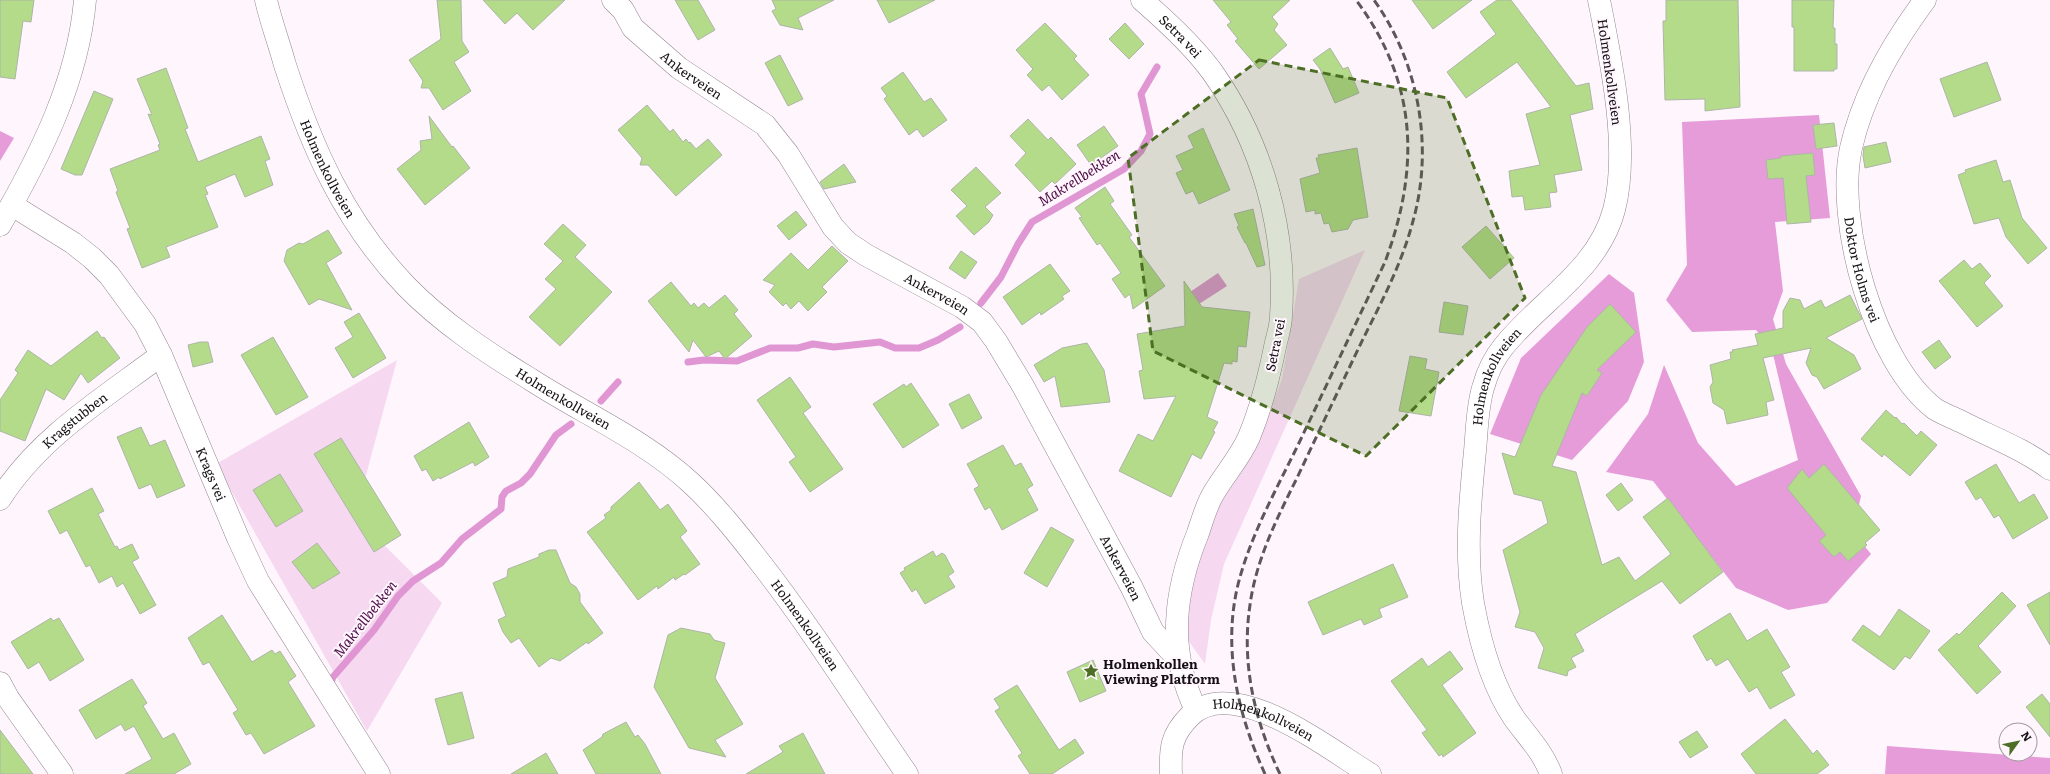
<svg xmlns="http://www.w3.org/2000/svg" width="2050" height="774" viewBox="0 0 2050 774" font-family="Literata,serif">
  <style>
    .green { fill: #f6d8f0 }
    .forest { fill: #e69cd9 }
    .water { fill: #df96d3 }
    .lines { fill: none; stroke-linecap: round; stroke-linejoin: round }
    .stream { stroke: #df96d3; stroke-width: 7 }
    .building { fill: #b3db89; stroke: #aeb5a7 }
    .minor-casing { stroke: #92858f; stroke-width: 23 }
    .tertiary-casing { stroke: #92858f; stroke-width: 23 }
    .secondary-casing { stroke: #92858f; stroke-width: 23 }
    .minor { stroke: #fff; stroke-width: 22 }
    .tertiary { stroke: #fff; stroke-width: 22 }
    .secondary { stroke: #fff; stroke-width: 22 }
    .rail { stroke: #5d575c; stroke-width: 3; stroke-dasharray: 8 4; stroke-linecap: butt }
    .marked { fill: #4d6e25; fill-opacity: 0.2; stroke: #4d6e25; stroke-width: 3; stroke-dasharray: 8 5; stroke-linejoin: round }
    .labels { text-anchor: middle; stroke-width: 4; stroke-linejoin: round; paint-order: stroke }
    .street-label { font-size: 13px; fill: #151014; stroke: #fff6fd }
    .poi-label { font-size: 13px; font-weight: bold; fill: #151014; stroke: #fff6fd; text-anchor: start }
    .water-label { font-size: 14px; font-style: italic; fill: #4d0c46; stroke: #fff6fd }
  </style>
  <rect width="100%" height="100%" fill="#fff6fd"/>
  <g class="green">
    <path d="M 1365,250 L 1224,564 L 1211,620 L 1205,664 L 1185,636 L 1195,563 L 1222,500 L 1257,444 L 1282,379 L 1299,279 Z"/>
    <path d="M 397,360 L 355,516 L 442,603 L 367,731 L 216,464 Z"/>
  </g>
  <g class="forest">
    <path d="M 1819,115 L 1830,218 L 1775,222 L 1783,291 L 1773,319 L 1786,364 L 1861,496 L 1853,532 L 1871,554 L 1827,603 L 1788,610 L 1736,588 L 1653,481 L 1606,472 L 1648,414 L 1664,365 L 1698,443 L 1736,486 L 1798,460 L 1772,350 L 1756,330 L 1692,332 L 1666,300 L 1687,265 L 1682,122 Z"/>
    <path d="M 0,131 L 14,138 L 0,161 Z"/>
    <path d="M 1609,274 L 1634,293 L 1644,362 L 1628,401 L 1572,460 L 1490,434 L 1521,358 Z"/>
    <path d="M 1887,746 L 2050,758 L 2050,774 L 1885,774 Z"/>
  </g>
  <path class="water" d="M 1218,273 L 1227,286 L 1199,304 L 1190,292 Z"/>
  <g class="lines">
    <g class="stream">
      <path d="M 981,303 L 1001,277 L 1018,244 L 1032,222 L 1124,169 L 1141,151 L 1150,134 L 1141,94 L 1157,67"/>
      <path d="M 688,362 L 704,360 L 737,361 L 770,348 L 798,348 L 813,344 L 834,347 L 880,342 L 895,348 L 919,348 L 938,340 L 960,327"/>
      <path d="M 601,401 L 618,382"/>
      <path d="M 331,683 L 333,677 L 374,630 L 398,596 L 413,581 L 441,563 L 462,539 L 501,509 L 502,497 L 506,491 L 521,483 L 530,474 L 556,435 L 571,424"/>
    </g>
  </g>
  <g class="building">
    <path d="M 0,0 L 34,0 L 31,22 L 23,21 L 15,79 L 0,77 Z"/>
    <path d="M 437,0 L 461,0 L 462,41 L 469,52 L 454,62 L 471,91 L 443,110 L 429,88 L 421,88 L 423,81 L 409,60 L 441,39 Z"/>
    <path d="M 483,0 L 565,0 L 533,30 L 517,13 L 505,24 Z"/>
    <path d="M 675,0 L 698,0 L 715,30 L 698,40 Z"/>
    <path d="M 772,0 L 834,0 L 798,18 L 803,30 L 780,25 L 772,11 L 776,9 Z"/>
    <path d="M 877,0 L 935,0 L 889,23 Z"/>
    <path d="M 1213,0 L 1290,0 L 1272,17 L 1278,24 L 1274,30 L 1287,45 L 1259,69 L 1235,41 L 1238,39 L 1227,25 L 1231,22 Z"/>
    <path d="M 1412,0 L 1472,0 L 1433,29 Z"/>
    <path d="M 1497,0 L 1511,0 L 1576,86 L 1589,83 L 1593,109 L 1570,115 L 1582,170 L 1554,175 L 1557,192 L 1549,193 L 1551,207 L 1525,210 L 1523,196 L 1512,197 L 1509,171 L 1540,165 L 1526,114 L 1551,107 L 1517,62 L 1466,98 L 1447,72 L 1496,34 L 1480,12 Z"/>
    <path d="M 1666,0 L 1738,0 L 1740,107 L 1705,111 L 1705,99 L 1665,100 L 1663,21 L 1666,21 Z"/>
    <path d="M 1792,0 L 1834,0 L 1833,28 L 1835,28 L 1835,44 L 1837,44 L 1837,69 L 1834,69 L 1834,71 L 1794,71 L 1794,27 L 1792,27 Z"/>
    <path d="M 1045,23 L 1077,56 L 1074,59 L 1089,75 L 1062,100 L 1049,85 L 1042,91 L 1027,75 L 1033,69 L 1016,50 Z"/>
    <path d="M 1125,23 L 1144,44 L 1129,59 L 1109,39 Z"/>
    <path d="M 1330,48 L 1343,69 L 1348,67 L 1359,93 L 1335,103 L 1320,69 L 1313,60 Z"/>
    <path d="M 780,55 L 803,99 L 788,106 L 765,63 Z"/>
    <path d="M 1987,62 L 2001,100 L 1954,117 L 1940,79 Z"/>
    <path d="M 166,68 L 188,128 L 185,129 L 198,162 L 261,136 L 270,159 L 265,161 L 273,185 L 245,197 L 235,174 L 205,187 L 208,194 L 205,195 L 218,227 L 166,247 L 170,257 L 142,268 L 127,229 L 130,228 L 116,192 L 118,191 L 110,169 L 160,150 L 158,145 L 160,144 L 148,114 L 152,115 L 137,79 Z"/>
    <path d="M 903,72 L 924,102 L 931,98 L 947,120 L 923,137 L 917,129 L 909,135 L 884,99 L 887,96 L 881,88 Z"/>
    <path d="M 94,91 L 113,99 L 82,175 L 75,175 L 61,169 Z"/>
    <path d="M 647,105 L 670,132 L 673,129 L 683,142 L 686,139 L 689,143 L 690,142 L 696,149 L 708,139 L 722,155 L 676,196 L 648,165 L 640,165 L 642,158 L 618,130 Z"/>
    <path d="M 429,116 L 452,147 L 453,146 L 470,168 L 425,205 L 397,169 L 421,150 L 420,141 L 432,139 Z"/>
    <path d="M 1028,119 L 1048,140 L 1051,137 L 1076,164 L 1055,184 L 1052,181 L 1040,192 L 1015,165 L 1026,153 L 1010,136 Z"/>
    <path d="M 1834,123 L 1837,146 L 1816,149 L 1813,125 Z"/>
    <path d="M 1104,126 L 1118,146 L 1091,165 L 1077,145 Z"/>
    <path d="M 1203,128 L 1230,190 L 1199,204 L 1193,191 L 1186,194 L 1176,173 L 1183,170 L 1176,156 L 1194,148 L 1188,136 Z"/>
    <path d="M 1886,142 L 1891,162 L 1865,168 L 1863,156 L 1864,147 Z"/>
    <path d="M 1357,148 L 1368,217 L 1353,220 L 1348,229 L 1332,232 L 1329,223 L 1324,224 L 1321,213 L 1315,214 L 1315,210 L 1306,212 L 1300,179 L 1320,173 L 1316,158 L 1319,158 L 1318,155 Z"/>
    <path d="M 1813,153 L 1815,175 L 1806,176 L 1811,222 L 1787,224 L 1783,178 L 1768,179 L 1766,160 L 1781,158 L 1781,156 Z"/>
    <path d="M 1996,160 L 2003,182 L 2010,180 L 2022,218 L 2047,248 L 2028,264 L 2006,237 L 1999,218 L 1974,224 L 1958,175 L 1966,172 L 1965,170 Z"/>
    <path d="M 844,164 L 856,182 L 824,189 L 820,182 Z"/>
    <path d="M 976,167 L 1001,193 L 985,207 L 993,215 L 989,222 L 974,235 L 956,216 L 967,206 L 951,190 Z"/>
    <path d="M 1105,187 L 1114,201 L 1110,204 L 1132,235 L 1129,237 L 1165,286 L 1133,309 L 1130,294 L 1125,298 L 1112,279 L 1121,273 L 1100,243 L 1097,245 L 1079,218 L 1082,217 L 1075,208 Z"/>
    <path d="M 1253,209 L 1265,265 L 1257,267 L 1246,243 L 1245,243 L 1237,227 L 1239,226 L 1234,214 Z"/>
    <path d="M 796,211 L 807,225 L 789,240 L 777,226 Z"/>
    <path d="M 563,224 L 586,245 L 575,257 L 612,292 L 560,346 L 529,317 L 556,289 L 545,279 L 563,261 L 544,244 Z"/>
    <path d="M 1486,226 L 1514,258 L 1490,279 L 1462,247 Z"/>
    <path d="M 328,230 L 342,253 L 326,263 L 352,310 L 319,299 L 309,305 L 284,261 L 287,250 L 299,243 L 303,244 Z"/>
    <path d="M 832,246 L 848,261 L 822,287 L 827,292 L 808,311 L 799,301 L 791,309 L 786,303 L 783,306 L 769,292 L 775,285 L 763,280 L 791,253 L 808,270 Z"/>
    <path d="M 961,251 L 977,262 L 965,279 L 949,268 Z"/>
    <path d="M 1964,260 L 1972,269 L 1980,263 L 1991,276 L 1984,283 L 2003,306 L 1977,327 L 1939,281 Z"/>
    <path d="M 1050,264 L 1070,291 L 1062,296 L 1064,299 L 1041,315 L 1040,312 L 1022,325 L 1003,297 Z"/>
    <path d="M 1184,281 L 1202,307 L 1250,312 L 1246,347 L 1238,346 L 1237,362 L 1232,361 L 1232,364 L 1224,363 L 1207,417 L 1218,422 L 1213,431 L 1215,432 L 1201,459 L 1192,454 L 1171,497 L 1119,471 L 1138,434 L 1153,441 L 1176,396 L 1144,399 L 1139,371 L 1143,370 L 1137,334 L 1185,326 Z"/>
    <path d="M 671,282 L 691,306 L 694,303 L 698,308 L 704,303 L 709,308 L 725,295 L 738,310 L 734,314 L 752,336 L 725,359 L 719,351 L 706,357 L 693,340 L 689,352 L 648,301 Z"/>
    <path d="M 1850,295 L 1862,319 L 1826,338 L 1854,355 L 1861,369 L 1824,389 L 1817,377 L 1812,375 L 1806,363 L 1811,348 L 1763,358 L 1774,400 L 1766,402 L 1768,415 L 1727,424 L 1724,410 L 1713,403 L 1710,387 L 1713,382 L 1710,365 L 1731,359 L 1730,352 L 1733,352 L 1732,350 L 1758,345 L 1755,334 L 1783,328 L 1783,311 L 1790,298 L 1800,300 L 1804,309 L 1821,300 L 1825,308 Z"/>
    <path d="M 1444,302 L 1468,306 L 1463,335 L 1439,332 Z"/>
    <path d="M 1610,304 L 1636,332 L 1597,370 L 1602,373 L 1587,396 L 1582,393 L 1552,466 L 1576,472 L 1602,565 L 1619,557 L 1635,581 L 1671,554 L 1643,517 L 1668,498 L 1723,572 L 1680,604 L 1662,581 L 1575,634 L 1584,651 L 1571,658 L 1576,667 L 1568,671 L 1567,676 L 1538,668 L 1544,648 L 1535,632 L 1515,627 L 1520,612 L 1503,550 L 1548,523 L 1542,501 L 1514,494 L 1502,453 L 1515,457 L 1541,395 L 1587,327 Z"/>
    <path d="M 359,313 L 386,358 L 353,378 L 335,348 L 353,337 L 344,322 Z"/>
    <path d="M 97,331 L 102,338 L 104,337 L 120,358 L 88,383 L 81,373 L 64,400 L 46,389 L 25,441 L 0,431 L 0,400 L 18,373 L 15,370 L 28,350 L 51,366 Z"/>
    <path d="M 273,337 L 308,397 L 276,415 L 241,355 Z"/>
    <path d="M 1939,340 L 1951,357 L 1935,369 L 1922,352 Z"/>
    <path d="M 200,342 L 208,342 L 213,362 L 193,367 L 188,345 Z"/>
    <path d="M 1087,343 L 1104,370 L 1110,402 L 1061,407 L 1055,376 L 1044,382 L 1034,365 L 1062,348 Z"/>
    <path d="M 1410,356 L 1427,359 L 1425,369 L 1439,372 L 1431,416 L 1399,411 Z"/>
    <path d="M 790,377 L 811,407 L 803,413 L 843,469 L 810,492 L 789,462 L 796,457 L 757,400 Z"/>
    <path d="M 911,383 L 939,425 L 903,448 L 873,404 L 904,384 L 906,387 Z"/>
    <path d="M 969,394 L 982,418 L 962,429 L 949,404 Z"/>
    <path d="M 1886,410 L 1895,418 L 1896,417 L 1902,424 L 1904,423 L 1917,436 L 1921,431 L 1937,445 L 1910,476 L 1884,454 L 1882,457 L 1861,439 Z"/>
    <path d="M 469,422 L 489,457 L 475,466 L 473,462 L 440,479 L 439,477 L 433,481 L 426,469 L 422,471 L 414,456 Z"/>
    <path d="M 141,427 L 150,446 L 165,440 L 185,486 L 157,498 L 151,484 L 139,489 L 117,437 Z"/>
    <path d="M 341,438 L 401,535 L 374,552 L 314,454 Z"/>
    <path d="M 1003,445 L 1015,466 L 1021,463 L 1033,485 L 1027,489 L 1038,510 L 1002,530 L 990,507 L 985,510 L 974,489 L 979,486 L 967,464 Z"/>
    <path d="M 1824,464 L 1880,530 L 1865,543 L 1867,545 L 1848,561 L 1840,552 L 1834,557 L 1819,541 L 1826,535 L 1787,488 L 1802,469 L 1809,478 Z"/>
    <path d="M 1996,464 L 2019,503 L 2034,494 L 2048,518 L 2013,539 L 1999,515 L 1994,518 L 1981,497 L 1976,500 L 1965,482 Z"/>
    <path d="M 280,474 L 303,511 L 276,527 L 253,490 Z"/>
    <path d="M 639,482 L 660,510 L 668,504 L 687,531 L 680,537 L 700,564 L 685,575 L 684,574 L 675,580 L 674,577 L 658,589 L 657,586 L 638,600 L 587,532 L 606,518 L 604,515 L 611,510 L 611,507 Z"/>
    <path d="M 1621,483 L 1633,500 L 1618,511 L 1606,495 Z"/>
    <path d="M 92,488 L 104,511 L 98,514 L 115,547 L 117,546 L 119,550 L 132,544 L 139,558 L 132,562 L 156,605 L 140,614 L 123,583 L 117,587 L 112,576 L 99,583 L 90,565 L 86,567 L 67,530 L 60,534 L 48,511 Z"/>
    <path d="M 1051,527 L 1074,540 L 1047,587 L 1024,573 Z"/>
    <path d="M 317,543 L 340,573 L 313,589 L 292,562 Z"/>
    <path d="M 549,550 L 556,550 L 570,583 L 576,587 L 580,594 L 580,602 L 603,633 L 588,644 L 587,642 L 560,661 L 551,658 L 539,667 L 519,638 L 511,643 L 503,632 L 498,620 L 506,616 L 493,583 L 507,577 L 508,569 L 539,557 L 539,554 Z"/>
    <path d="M 933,551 L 936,557 L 942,553 L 945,555 L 954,572 L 948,576 L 955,587 L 925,604 L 916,589 L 912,592 L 900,573 L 905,570 L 904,568 Z"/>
    <path d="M 1393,564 L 1408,597 L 1379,609 L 1382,617 L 1364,625 L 1361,619 L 1323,635 L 1308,602 Z"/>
    <path d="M 2002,592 L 2016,606 L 1978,646 L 2001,672 L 1977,694 L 1938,650 L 1957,633 L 1959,635 Z"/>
    <path d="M 2050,592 L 2050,645 L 2027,605 Z"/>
    <path d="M 1899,609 L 1930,631 L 1910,659 L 1905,656 L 1894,670 L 1852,640 L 1863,625 L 1880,637 Z"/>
    <path d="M 1730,613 L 1747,641 L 1767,629 L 1790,667 L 1781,672 L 1795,695 L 1770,709 L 1757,687 L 1749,692 L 1728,659 L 1716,666 L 1711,658 L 1707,661 L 1693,636 Z"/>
    <path d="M 222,615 L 252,662 L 272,650 L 275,654 L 280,651 L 296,676 L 288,682 L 315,726 L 264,754 L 251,733 L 246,735 L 233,713 L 238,710 L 209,662 L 203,665 L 188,638 Z"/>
    <path d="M 51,618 L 53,621 L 59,618 L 84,660 L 50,681 L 39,662 L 28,669 L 11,642 Z"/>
    <path d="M 681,628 L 710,634 L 714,640 L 725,643 L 715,678 L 743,724 L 715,740 L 726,757 L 689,748 L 654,687 L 668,635 Z"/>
    <path d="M 1450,651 L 1463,669 L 1442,685 L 1476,733 L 1443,757 L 1442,754 L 1439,756 L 1422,733 L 1427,730 L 1391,681 L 1422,658 L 1428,667 Z"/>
    <path d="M 1093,660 L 1106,691 L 1080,702 L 1067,672 Z"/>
    <path d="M 132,679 L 147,703 L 143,706 L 163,739 L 174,733 L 191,764 L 174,774 L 125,774 L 152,759 L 134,726 L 125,731 L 121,724 L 96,739 L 79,710 Z"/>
    <path d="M 1017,685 L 1059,750 L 1075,739 L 1084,753 L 1052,774 L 1030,774 L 1018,756 L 1022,753 L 995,711 L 1000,708 L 994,699 Z"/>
    <path d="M 462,692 L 474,738 L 448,745 L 435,699 Z"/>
    <path d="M 2042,694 L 2050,704 L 2050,737 L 2026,707 Z"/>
    <path d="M 1785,719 L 1813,754 L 1817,750 L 1829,765 L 1817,774 L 1756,774 L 1741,754 Z"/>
    <path d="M 626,722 L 635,737 L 638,735 L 645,744 L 661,774 L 596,774 L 583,750 L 602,737 L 603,734 Z"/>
    <path d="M 0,730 L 33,774 L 0,774 Z"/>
    <path d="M 1697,731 L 1708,747 L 1690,758 L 1679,742 Z"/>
    <path d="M 803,733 L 825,774 L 746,774 L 783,752 L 779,746 Z"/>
    <path d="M 546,753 L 558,774 L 511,774 Z"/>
  </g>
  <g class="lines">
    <defs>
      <g id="minor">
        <path id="s1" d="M 613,0 L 623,10 L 633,28 L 679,68 L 765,125 L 788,154 L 833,227 L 848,243 L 866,255 L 962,307 L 982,322 L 996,341 L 1023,386 L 1132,588 L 1153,632 L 1179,660"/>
        <path id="s2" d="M 1925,0 C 1893,43 1863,95 1851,148 C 1835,221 1874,363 1935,409 C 1943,414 1954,418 1962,422 C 1991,437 2024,449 2050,469"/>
        <path id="s3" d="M 12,205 L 73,243 L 92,258 L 109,275 L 145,324 L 161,355 L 238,538 L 258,581 L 379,774"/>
        <path id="s4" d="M 0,499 C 39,437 104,398 161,355"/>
        <path d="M 0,683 L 8,698 L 62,774"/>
      </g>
      <g id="tertiary">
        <path id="s5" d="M 1142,0 C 1165,20 1196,49 1213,73 C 1262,143 1287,231 1281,316 C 1281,326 1277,337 1275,347 C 1269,377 1261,408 1249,437 C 1240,458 1223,476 1212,496 C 1206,507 1202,521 1198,533 C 1174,592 1167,650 1196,710"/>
      </g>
      <g id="secondary">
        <path id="s6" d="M 266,0 C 271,22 279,43 285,65 C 312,148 344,221 406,286 C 442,323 486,352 530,379 C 584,414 643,439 691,483 C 716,506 738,534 759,561 C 812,629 858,703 907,774"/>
        <path d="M 0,225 C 40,156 78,81 85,0"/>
        <path id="s7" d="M 1171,774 C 1170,748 1171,735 1190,716 C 1233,673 1330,750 1370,774"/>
        <path id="s8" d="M 1551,774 C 1543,752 1527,736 1514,718 C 1491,684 1480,642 1473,603 C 1465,553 1470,501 1475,451 C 1477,430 1477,408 1483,388 C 1487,373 1494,358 1504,346 C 1541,300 1598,270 1614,210 C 1630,150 1611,60 1599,0"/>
      </g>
    </defs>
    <use href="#minor" class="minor-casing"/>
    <use href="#tertiary" class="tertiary-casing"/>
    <use href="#secondary" class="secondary-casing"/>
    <use href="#minor" class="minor"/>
    <use href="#tertiary" class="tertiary"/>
    <use href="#secondary" class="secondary"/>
    <g class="rail">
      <path d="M 1265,774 C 1237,713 1221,644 1240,577 C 1253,531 1277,488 1298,445 C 1327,384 1356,323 1385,262 C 1420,168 1418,83 1356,0"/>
      <path d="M 1280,774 C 1255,722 1241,664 1250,605 C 1256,560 1277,518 1297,478 C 1319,431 1341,385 1363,339 C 1382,301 1402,263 1413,221 C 1434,147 1419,63 1374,0"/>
    </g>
  </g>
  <path class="marked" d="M 1259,60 L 1447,98 L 1525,298 L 1366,456 L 1153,351 L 1128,158 Z"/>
  <defs>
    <symbol id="sight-bare" viewBox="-9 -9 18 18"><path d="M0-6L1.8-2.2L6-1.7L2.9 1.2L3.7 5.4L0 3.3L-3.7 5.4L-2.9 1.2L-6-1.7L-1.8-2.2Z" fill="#4d6e25" stroke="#fff6fd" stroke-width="2.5" paint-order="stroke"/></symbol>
  </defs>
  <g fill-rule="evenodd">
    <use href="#sight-bare" x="1080" y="660" width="22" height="22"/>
  </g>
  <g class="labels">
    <g class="street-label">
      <text dy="5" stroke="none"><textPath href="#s5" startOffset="53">Setra vei</textPath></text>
      <text transform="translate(1610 72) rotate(82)" y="5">Holmenkollveien</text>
      <text dy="5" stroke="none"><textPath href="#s1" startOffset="110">Ankerveien</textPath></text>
      <text dy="5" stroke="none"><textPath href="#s6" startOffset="180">Holmenkollveien</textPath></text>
      <text dy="5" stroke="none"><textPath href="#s2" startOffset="290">Doktor Holms vei</textPath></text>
      <text dy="5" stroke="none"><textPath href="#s1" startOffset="446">Ankerveien</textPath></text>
      <text transform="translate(1275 345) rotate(-79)" y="5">Setra vei</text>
      <text dy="5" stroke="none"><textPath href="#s8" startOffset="422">Holmenkollveien</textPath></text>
      <text dy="5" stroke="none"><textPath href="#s6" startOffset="516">Holmenkollveien</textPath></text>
      <text dy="5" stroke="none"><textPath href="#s4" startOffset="109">Kragstubben</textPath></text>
      <text dy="5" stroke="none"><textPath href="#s3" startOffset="345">Krags vei</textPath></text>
      <text dy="5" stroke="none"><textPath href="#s1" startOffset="782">Ankerveien</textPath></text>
      <text dy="5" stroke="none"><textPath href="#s6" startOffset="852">Holmenkollveien</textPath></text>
      <text dy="5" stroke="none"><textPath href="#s7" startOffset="143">Holmenkollveien</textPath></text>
    </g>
    <g class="poi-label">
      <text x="1103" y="669">Holmenkollen<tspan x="1103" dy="15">Viewing Platform</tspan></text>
    </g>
    <g class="water-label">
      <text transform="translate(1079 178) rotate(-32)" y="5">Makrellbekken</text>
      <text transform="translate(365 619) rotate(-52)" y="5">Makrellbekken</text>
    </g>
  </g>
  <g transform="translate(2018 742) rotate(57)"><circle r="19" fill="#fff6fd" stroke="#a19aa0"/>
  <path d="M0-3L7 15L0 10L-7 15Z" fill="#4d6e25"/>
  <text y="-6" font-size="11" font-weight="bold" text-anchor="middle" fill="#151014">N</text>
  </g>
</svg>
